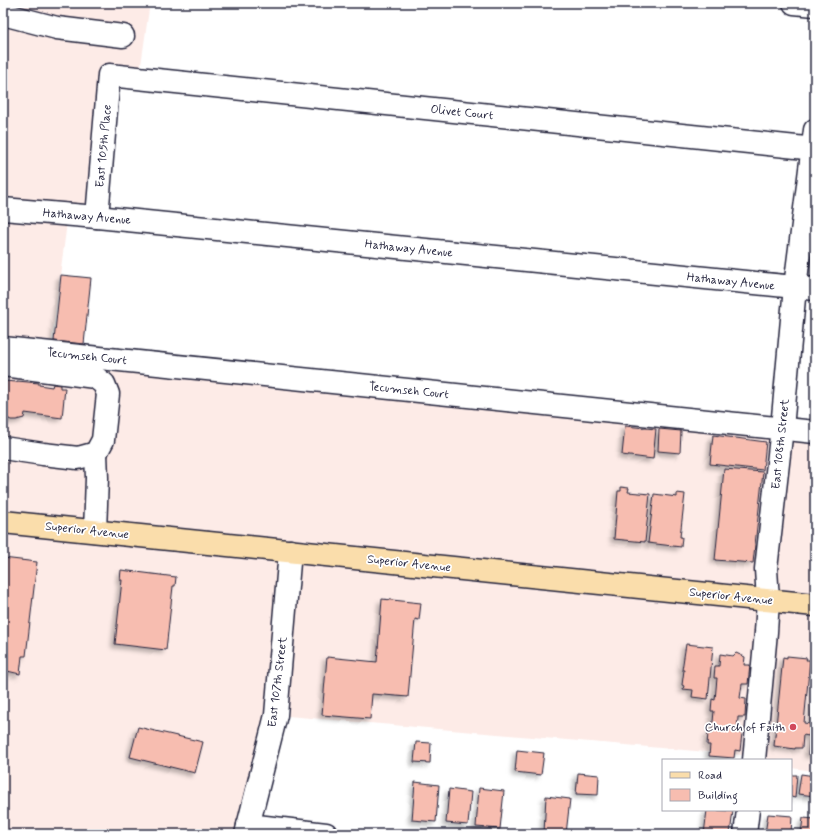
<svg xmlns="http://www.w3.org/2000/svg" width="818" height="837" viewBox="0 0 818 837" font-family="Mynerve,sans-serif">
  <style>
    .built { fill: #fdebe7 }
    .building { fill: #f7bdb0; stroke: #22223b; filter: url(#shadow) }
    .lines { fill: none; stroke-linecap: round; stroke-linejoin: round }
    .minor-casing { stroke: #22223b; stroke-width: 25 }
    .major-casing { stroke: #22223b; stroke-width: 25 }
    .minor { stroke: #fff; stroke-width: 22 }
    .major { stroke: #faddab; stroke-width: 22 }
    .poi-dot { fill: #d1495b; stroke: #fff; stroke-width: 1.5 }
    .labels { text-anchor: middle; stroke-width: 3.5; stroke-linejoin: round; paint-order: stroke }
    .street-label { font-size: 12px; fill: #22223b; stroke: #fff }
    .poi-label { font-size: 12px; fill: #22223b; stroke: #fff; text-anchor: end }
  </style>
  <defs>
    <filter id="shadow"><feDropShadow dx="-3.5" dy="3.5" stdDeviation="2" flood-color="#0004"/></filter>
  </defs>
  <rect width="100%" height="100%" fill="#fff"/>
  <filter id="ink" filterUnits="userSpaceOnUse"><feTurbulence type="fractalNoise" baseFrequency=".025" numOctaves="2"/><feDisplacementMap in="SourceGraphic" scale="8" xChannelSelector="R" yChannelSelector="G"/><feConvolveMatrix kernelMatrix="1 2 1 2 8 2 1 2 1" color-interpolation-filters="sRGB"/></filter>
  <g filter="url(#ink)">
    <path class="built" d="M 3,3 L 113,3 L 113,4 L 149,9 L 139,79 L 110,75 L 97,217 L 68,215 L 50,352 L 815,432 L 815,771 L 791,768 L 791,760 L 754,760 L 754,756 L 276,715 L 246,834 L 3,834 Z"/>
    <g class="building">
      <path d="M 61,275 L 91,278 L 84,344 L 54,341 Z"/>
      <path d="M 3,381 L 17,382 L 17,381 L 39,383 L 39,385 L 52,387 L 53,384 L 60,385 L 60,388 L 65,388 L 62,418 L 25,413 L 24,418 L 16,420 L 11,420 L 3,416 Z"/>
      <path d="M 625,426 L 656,429 L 653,459 L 622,455 Z"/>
      <path d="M 659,429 L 681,431 L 680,453 L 658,451 Z"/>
      <path d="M 713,435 L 766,442 L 763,470 L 710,464 Z"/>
      <path d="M 724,469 L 763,472 L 753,563 L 715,560 Z"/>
      <path d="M 621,487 L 629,488 L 628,492 L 650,494 L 645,542 L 614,539 L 618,491 L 621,491 Z"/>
      <path d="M 677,493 L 685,494 L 680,537 L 682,537 L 681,547 L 648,543 L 654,494 L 677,497 Z"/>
      <path d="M 3,558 L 37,562 L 26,656 L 22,656 L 20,674 L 3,670 Z"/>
      <path d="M 121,570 L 176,577 L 175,586 L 173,586 L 166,650 L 115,644 L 122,580 L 120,580 Z"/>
      <path d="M 382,599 L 421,603 L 419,620 L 415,619 L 408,697 L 372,694 L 370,719 L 322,715 L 327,657 L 377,662 Z"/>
      <path d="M 686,644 L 713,647 L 708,699 L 692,697 L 693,690 L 683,689 L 684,686 L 682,685 L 684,670 L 682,670 Z"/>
      <path d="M 736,653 L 745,657 L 744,665 L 750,665 L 748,684 L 742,684 L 740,698 L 746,699 L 745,717 L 738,717 L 737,732 L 742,733 L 740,751 L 735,750 L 734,758 L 709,756 L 710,745 L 707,745 L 708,733 L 712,733 L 714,711 L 711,711 L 712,699 L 715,700 L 717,678 L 714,678 L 715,666 L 719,666 L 720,654 L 733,656 Z"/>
      <path d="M 787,656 L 807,658 L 806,660 L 810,660 L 804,723 L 810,724 L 809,736 L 803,735 L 802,748 L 795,748 L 795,749 L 774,746 L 783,657 L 787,658 Z"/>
      <path d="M 815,680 L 815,754 L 808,754 Z"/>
      <path d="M 138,727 L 203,742 L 195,773 L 130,757 Z"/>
      <path d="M 416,742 L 431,743 L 430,763 L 414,762 Z"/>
      <path d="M 517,750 L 544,753 L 541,775 L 515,772 Z"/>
      <path d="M 578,773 L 599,775 L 598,795 L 576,794 Z"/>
      <path d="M 801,774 L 815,776 L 815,796 L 798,794 Z"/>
      <path d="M 791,775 L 797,775 L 795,798 L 791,797 Z"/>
      <path d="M 415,782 L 439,785 L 436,822 L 412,820 Z"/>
      <path d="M 479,788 L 504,791 L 500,829 L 476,827 Z"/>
      <path d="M 449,789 L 471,792 L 468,825 L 446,823 Z"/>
      <path d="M 546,796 L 570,799 L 566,834 L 544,833 Z"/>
      <path d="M 707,810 L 733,811 L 730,834 L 704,834 Z"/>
      <path d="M 768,814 L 792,816 L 791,834 L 765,834 Z"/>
      <path d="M 803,818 L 815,819 L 815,834 L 801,834 Z"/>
    </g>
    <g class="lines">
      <defs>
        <g id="minor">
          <path d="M 794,3 L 815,5"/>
          <path d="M 3,14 L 57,28 L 123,36"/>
          <path d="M 3,209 L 97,217 L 815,289"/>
          <path d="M 97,217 L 109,75 L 815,149"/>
          <path d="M 3,348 L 815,432"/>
          <path d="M 3,365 L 95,377 L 104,384 L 108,394 L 103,440 L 96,453 L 78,458 L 43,454 L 3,448"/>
          <path d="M 95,531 L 97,478 L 96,453"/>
          <path d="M 754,760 L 766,632 L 768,600 L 766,569 L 782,428 L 795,287 L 815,130"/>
          <path d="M 248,825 L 326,834"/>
          <path d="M 246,834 L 276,715 L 290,551"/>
          <path d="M 745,834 L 748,810"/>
        </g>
        <path id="major" d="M 3,522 L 815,605"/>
      </defs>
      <use href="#minor" class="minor-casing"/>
      <use href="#major" class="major-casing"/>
      <use href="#minor" class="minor"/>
      <use href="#major" class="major"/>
    </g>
  </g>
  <circle class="poi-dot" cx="793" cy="727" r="4"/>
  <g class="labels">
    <g class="street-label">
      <text transform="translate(462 112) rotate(6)" y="4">Olivet Court</text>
      <text transform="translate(103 146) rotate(-85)" y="4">East 105th Place</text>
      <text transform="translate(87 216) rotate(5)" y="4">Hathaway Avenue</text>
      <text transform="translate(409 248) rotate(6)" y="4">Hathaway Avenue</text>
      <text transform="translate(731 281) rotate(6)" y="4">Hathaway Avenue</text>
      <text transform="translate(87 356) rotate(6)" y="4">Tecumseh Court</text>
      <text transform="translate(409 390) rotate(6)" y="4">Tecumseh Court</text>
      <text transform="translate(780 444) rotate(-84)" y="4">East 108th Street</text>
      <text transform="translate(87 530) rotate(6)" y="4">Superior Avenue</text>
      <text transform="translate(409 563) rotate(6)" y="4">Superior Avenue</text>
      <text transform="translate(731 596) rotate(6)" y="4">Superior Avenue</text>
      <text transform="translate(277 682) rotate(-83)" y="4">East 107th Street</text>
    </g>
    <g class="poi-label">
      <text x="785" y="731">Church of Faith</text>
    </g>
  </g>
  <rect width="818" height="837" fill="none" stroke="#fff" stroke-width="16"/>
  <rect x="8" y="8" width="802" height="821" fill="none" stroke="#22223b" stroke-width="1.5" filter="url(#ink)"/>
  <rect x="662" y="759" width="130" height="52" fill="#ffffff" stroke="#a7a7b1"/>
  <rect x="670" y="772" width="20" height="6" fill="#faddab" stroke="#a7a7b1"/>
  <text x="698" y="779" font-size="12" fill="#22223b">Road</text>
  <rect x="670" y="789" width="20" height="12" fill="#f7bdb0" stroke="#a7a7b1"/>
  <text x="698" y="799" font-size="12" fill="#22223b">Building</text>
</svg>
